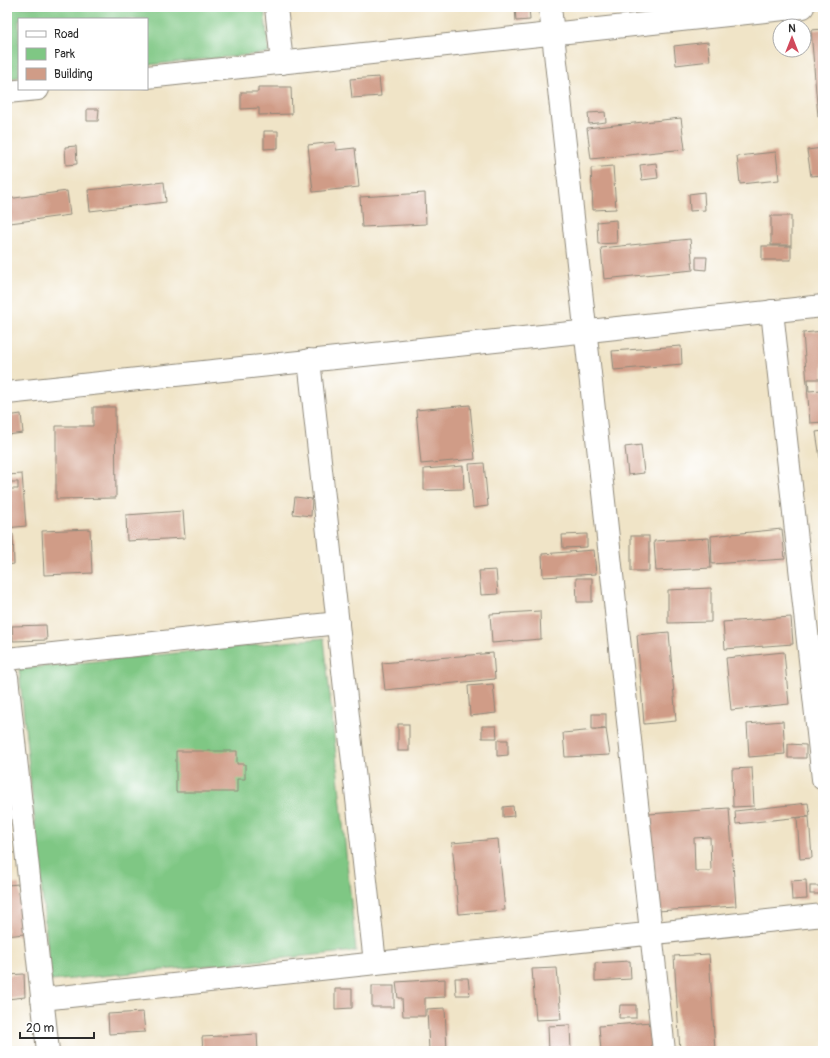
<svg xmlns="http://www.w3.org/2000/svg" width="830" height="1058" viewBox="0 0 830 1058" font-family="Pangolin,sans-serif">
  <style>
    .green { fill: #7fc784; stroke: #557958 }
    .building { fill: #d09c87; fill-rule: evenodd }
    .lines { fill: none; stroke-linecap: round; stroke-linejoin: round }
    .minor-casing { stroke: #8e8879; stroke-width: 24 }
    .minor { stroke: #fff; stroke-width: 22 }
  </style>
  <rect width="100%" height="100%" fill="#fff"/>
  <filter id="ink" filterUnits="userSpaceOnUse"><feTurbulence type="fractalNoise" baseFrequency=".025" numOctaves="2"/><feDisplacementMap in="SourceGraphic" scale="8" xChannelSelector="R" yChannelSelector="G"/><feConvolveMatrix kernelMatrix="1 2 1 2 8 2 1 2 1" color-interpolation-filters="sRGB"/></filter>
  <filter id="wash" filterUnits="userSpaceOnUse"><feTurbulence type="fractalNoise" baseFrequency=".012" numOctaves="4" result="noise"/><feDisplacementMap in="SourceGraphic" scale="16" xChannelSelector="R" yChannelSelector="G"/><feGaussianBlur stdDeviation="0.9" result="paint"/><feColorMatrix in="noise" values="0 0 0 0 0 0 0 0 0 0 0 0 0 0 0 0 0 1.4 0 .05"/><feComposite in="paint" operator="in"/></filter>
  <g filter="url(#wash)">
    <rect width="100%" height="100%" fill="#f0e4c7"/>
    <g class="green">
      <path d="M 7,7 L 264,7 L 269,53 L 147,65 L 147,19 L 19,19 L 19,77 L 7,79 Z"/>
      <path d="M 324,638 L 356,951 L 51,981 L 19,669 Z"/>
    </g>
    <g id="blocks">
      <g class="building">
        <path d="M 515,7 L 529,7 L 530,20 L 516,21 Z"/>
        <path d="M 823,29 L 823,117 L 818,117 L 811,30 Z"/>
        <path d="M 708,42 L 710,61 L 676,65 L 674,46 Z"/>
        <path d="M 379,77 L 381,96 L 352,98 L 350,79 Z"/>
        <path d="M 258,87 L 291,87 L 292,114 L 259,115 L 259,108 L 241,109 L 241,92 L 258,92 Z"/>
        <path d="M 87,109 L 99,109 L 98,121 L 87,121 Z"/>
        <path d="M 605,112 L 606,122 L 589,124 L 588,113 Z"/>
        <path d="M 681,118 L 685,149 L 591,159 L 587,128 Z"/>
        <path d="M 821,120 L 823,120 L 823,136 L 822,136 Z"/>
        <path d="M 264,131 L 278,131 L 278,148 L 264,149 Z"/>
        <path d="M 335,142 L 336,150 L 355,148 L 359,187 L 313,192 L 308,145 Z"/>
        <path d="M 76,146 L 77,164 L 66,165 L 65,147 Z"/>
        <path d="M 823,148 L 823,175 L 811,176 L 807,150 Z"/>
        <path d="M 776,152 L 779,180 L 740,184 L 737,156 Z"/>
        <path d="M 656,163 L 658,178 L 642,180 L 640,165 Z"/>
        <path d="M 613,166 L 616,209 L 593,210 L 591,168 Z"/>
        <path d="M 164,182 L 166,202 L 90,211 L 88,190 Z"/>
        <path d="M 67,191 L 70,215 L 10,223 L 7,199 Z"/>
        <path d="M 704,192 L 705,210 L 690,211 L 689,194 Z"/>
        <path d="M 425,193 L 426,224 L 362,227 L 360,197 Z"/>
        <rect x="771" y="216" width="20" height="29"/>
        <path d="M 616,220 L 617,243 L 598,244 L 597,222 Z"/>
        <path d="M 690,239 L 693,270 L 604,279 L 601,248 Z"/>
        <rect x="762" y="246" width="29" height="14"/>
        <path d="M 696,257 L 707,257 L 706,270 L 696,269 Z"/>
        <path d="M 823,331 L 823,422 L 810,423 L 803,333 ZM 808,379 L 820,379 L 821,390 L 809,391 Z"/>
        <path d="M 681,346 L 682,364 L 614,370 L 612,351 Z"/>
        <path d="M 470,405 L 475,459 L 421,464 L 416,410 Z"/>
        <path d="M 93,407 L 115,407 L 116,498 L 56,499 L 56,426 L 93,426 Z"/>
        <path d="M 21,414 L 23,433 L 7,435 L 7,416 Z"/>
        <path d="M 823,431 L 823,458 L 820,458 L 816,432 Z"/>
        <path d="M 641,445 L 644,473 L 628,475 L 625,447 Z"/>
        <path d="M 484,463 L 488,506 L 473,508 L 469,464 Z"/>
        <path d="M 463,466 L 464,489 L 424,490 L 424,469 Z"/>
        <path d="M 22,474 L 26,526 L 7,528 L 7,489 L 18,489 L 18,482 L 7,482 L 7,475 Z"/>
        <path d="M 295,497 L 312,499 L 311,516 L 293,514 Z"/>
        <path d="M 183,511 L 185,538 L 127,541 L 126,515 Z"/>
        <path d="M 90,529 L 92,573 L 44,575 L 42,531 Z"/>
        <path d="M 782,529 L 785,559 L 712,564 L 711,536 Z"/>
        <path d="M 7,534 L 13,534 L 14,564 L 7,565 Z"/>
        <path d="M 587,534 L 587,547 L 563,548 L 562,535 Z"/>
        <rect x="631" y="536" width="18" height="35"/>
        <path d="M 709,538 L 711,568 L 656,571 L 654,541 Z"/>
        <path d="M 594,550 L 596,574 L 543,577 L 542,554 Z"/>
        <path d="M 496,570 L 498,594 L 481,595 L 479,571 Z"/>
        <path d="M 576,578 L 592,578 L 592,602 L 577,602 Z"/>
        <path d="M 711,588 L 711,622 L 668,623 L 668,590 Z"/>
        <path d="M 540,611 L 541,639 L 492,643 L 490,614 Z"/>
        <path d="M 791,617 L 793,644 L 725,649 L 723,622 Z"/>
        <path d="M 46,625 L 47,640 L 13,641 L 12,626 Z"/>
        <path d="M 669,632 L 676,721 L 644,724 L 637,635 Z"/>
        <path d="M 784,652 L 789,704 L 731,710 L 726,658 Z"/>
        <path d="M 493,653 L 495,679 L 385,690 L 382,663 Z"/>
        <path d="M 493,684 L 496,713 L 470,716 L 468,686 Z"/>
        <rect x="592" y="714" width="14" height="15"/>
        <path d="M 783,721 L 785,754 L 749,757 L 747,724 Z"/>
        <rect x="398" y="724" width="11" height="27"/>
        <path d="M 482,726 L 496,726 L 497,738 L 482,738 Z"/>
        <path d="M 606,729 L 610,755 L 565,757 L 563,733 Z"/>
        <path d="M 497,740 L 508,740 L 508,755 L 497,756 Z"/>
        <path d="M 788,744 L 806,745 L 806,758 L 788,758 Z"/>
        <path d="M 176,751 L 237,751 L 237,764 L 245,764 L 245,779 L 237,779 L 237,792 L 176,792 Z"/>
        <path d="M 752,768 L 754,806 L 733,807 L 732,769 Z"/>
        <path d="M 808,803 L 810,816 L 736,824 L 735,811 Z"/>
        <path d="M 513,806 L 514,816 L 503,817 L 503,807 Z"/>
        <path d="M 729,808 L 736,906 L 657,911 L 649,814 ZM 710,837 L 711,871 L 695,871 L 694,838 Z"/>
        <path d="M 809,817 L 812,858 L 800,859 L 797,818 Z"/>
        <path d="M 498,839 L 505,910 L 459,914 L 452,843 Z"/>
        <path d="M 806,880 L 807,899 L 792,900 L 791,881 Z"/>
        <path d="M 19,884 L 24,934 L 7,936 L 7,885 Z"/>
        <rect x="810" y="886" width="11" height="8"/>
        <path d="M 709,954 L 715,1051 L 680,1051 L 674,956 Z"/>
        <path d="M 630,961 L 631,979 L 595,981 L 595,963 Z"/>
        <path d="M 557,968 L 561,1019 L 536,1020 L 532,969 Z"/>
        <path d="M 24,974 L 25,997 L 7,999 L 7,975 Z"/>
        <path d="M 455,978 L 468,978 L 470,995 L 456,995 Z"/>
        <path d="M 445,979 L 445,997 L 425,998 L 425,1016 L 403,1016 L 402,998 L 398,998 L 396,982 Z"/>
        <rect x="372" y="986" width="22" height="21"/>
        <path d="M 335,989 L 352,989 L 352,1008 L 335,1009 Z"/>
        <path d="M 620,1005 L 636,1005 L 636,1018 L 619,1018 Z"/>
        <path d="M 445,1008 L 447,1051 L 429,1051 L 427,1009 Z"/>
        <path d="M 143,1012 L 145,1032 L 109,1034 L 108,1014 Z"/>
        <path d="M 652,1022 L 654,1051 L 601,1051 L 599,1026 Z"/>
        <path d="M 570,1025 L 571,1051 L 549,1051 L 548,1026 Z"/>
        <path d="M 257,1034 L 258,1051 L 203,1051 L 202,1037 Z"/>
      </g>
    </g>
  </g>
  <g filter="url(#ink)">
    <use href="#blocks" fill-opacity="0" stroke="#8e8879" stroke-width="1"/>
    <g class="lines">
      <defs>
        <g id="minor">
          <path d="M 276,7 L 282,63"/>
          <path d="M 550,7 L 664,1051"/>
          <path d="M 147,77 L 803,7"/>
          <path d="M 7,92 L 38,89"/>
          <path d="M 772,311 L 823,779"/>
          <path d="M 309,360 L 375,963"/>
          <path d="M 7,393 L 823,306"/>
          <path d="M 7,659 L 338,623"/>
          <path d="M 7,677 L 48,1051"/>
          <path d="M 42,999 L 823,915"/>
        </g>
      </defs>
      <use href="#minor" class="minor-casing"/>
      <use href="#minor" class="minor"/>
    </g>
  </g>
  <rect width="830" height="1058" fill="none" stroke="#fff" stroke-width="24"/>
  <rect x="18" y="18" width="130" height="72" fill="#ffffff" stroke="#aaaaaa"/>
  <rect x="26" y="31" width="20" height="6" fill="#ffffff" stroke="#aaaaaa"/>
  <text x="54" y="38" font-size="12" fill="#2b2b2b">Road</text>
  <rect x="26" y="48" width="20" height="12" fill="#7fc784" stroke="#aaaaaa"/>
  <text x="54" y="58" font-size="12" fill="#2b2b2b">Park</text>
  <rect x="26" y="68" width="20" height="12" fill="#d09c87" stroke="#aaaaaa"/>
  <text x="54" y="78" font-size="12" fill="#2b2b2b">Building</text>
  <g transform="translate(792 38)"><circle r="19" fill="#ffffff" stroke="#aaaaaa"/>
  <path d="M0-3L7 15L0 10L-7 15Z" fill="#d1495b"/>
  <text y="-6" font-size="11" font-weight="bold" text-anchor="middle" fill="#2b2b2b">N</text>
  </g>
  <path d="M20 1032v6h74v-6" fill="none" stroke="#2b2b2b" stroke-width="2"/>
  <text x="26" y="1032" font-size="12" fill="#2b2b2b" stroke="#ffffff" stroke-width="3" paint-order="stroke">20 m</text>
</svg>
